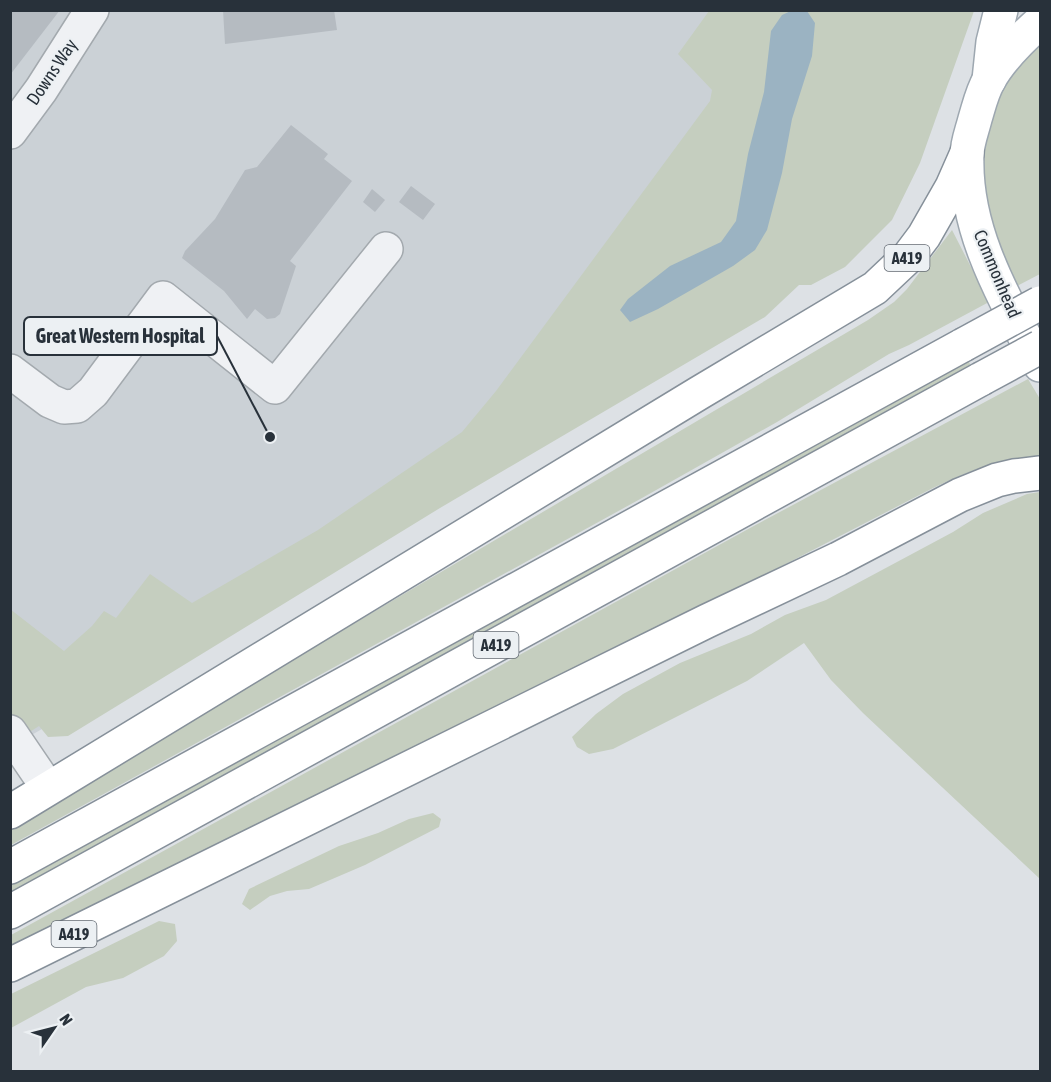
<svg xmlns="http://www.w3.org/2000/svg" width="1051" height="1082" viewBox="0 0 1051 1082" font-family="'Asap Condensed',sans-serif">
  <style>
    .built { fill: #cbd1d6 }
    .green { fill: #c5cebf }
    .water { fill: #9bb3c2 }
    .building { fill: #b5bbc1 }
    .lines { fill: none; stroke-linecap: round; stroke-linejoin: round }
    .minor-casing { stroke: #a3a9ae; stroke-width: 36 }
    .major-casing { stroke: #9da7b0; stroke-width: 36 }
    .highway-casing { stroke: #86909a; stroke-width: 36 }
    .minor { stroke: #eff1f4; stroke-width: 33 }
    .major { stroke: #fff; stroke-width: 33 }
    .highway { stroke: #fff; stroke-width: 33 }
    .highway-bridge-casing { stroke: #86909a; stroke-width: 36; stroke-linecap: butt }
    .highway-bridge { stroke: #fff; stroke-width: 33 }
    .labels { text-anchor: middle; stroke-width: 4.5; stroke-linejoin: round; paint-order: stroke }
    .shield { fill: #ecf0f3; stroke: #636a72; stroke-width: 1.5 }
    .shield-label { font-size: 16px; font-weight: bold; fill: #28313a }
    .street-label { font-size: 18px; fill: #28313a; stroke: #ecf0f3 }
    .leader { fill: none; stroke: #28313a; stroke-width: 2 }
    .callout-dot { fill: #28313a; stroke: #ecf0f3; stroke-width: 2 }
    .callout { fill: #ecf0f3; stroke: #28313a; stroke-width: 2 }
    .callout-label { font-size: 20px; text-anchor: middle; font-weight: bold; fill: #28313a }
  </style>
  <rect width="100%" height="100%" fill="#dde1e5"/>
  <path class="built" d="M 11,11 L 936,11 L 855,239 L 205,634 L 11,747 Z"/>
  <g class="green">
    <path d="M 709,11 L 974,11 L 920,163 L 892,220 L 845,267 L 811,285 L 799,285 L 765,317 L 440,508 L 68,736 L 48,737 L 39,726 L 22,737 L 11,720 L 10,609 L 64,651 L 92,626 L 104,611 L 116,618 L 150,574 L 192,603 L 318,530 L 462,432 L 496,391 L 710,101 L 712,90 L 678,54 Z"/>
    <path d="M 1040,41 L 1040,274 L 1017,286 C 1010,275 1002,263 997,250 C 993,240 992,229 990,218 C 987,208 984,197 982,187 C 977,133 1002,77 1040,41 Z"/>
    <path d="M 952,230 L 989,302 L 909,345 L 889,354 L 777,422 L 642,498 L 11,845 L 11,829 L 221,702 L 868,320 L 894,302 L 907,289 Z"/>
    <path d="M 967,358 L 972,368 L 11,896 L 11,884 Z"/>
    <path d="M 1028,379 L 1040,399 L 1040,457 C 998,459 971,470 933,488 L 714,601 L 11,947 L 11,935 L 750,528 Z"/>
    <path d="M 1040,492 L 1040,879 L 863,713 L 831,680 L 804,643 L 747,681 L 613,749 L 589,754 L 577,747 L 572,737 L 596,714 L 623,694 L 680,663 L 751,634 L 785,615 L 826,600 L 953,532 L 983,513 L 1027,494 Z"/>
    <path d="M 433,813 L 441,819 L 439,827 L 365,865 L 309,889 L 287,891 L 270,896 L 250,910 L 242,904 L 249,889 L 339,846 L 378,833 L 409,819 Z"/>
    <path d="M 159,921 L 175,924 L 177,941 L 164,956 L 123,978 L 86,987 L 11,1028 L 11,994 Z"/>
  </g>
  <path class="water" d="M 793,10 L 807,11 L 815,23 L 812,56 L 792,119 L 782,173 L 767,230 L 755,250 L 733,266 L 658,309 L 630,322 L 620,310 L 628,299 L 670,266 L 721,242 L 736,221 L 748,154 L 764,92 L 771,31 L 782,15 Z"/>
  <g class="building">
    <path d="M 10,10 L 60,10 L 10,75 Z"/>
    <path d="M 223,10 L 243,10 L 242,12 L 334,10 L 337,30 L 225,44 Z"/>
    <path d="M 291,125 L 328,154 L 324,159 L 352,181 L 290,261 L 296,266 L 280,314 L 275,318 L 267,319 L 255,309 L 247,319 L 224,291 L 182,258 L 185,251 L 215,219 L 245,170 L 257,167 Z"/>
    <path d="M 411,186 L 435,204 L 423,220 L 399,202 Z"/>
    <path d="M 372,189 L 385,200 L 375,212 L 363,202 Z"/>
  </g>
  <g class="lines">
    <defs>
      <g id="minor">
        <path d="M 10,132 L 41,90 L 92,10"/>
        <path d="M 10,371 L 50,401 L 64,407 L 77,406 L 93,392 L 163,298 L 275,387 L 386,249"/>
        <path d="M 10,732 L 48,788"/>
      </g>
      <g id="major">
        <path d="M 1040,22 C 1022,38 1001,58 989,80 C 982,92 979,106 975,119 C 972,131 967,143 967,155 C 964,232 1005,299 1040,365"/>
        <path d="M 989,80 L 993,42 L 1001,10"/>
      </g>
      <g id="highway">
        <path d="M 10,812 L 699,393 L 875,288 L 909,256 L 924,236 L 952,187 L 967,153"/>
        <path d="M 10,867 L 963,345"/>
        <path d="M 10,912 L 981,379"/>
        <path d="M 10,965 L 707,621 L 838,559 L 960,495 L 997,480 L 1014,476 L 1040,473"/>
      </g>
    </defs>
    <use href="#minor" class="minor-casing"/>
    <use href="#major" class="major-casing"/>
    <use href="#highway" class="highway-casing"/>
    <use href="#minor" class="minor"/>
    <use href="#major" class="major"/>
    <use href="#highway" class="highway"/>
    <defs>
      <g id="highway-bridge">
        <path d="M 963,345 L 1040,303"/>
        <path d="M 981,379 L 1040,347"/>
      </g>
    </defs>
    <use href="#highway-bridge" class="highway-bridge-casing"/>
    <use href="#highway-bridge" class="highway-bridge"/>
  </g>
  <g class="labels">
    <g class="shield">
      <rect x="884.5" y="245" width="45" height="26" rx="4.5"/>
      <rect x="473.5" y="632" width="45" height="26" rx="4.5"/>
      <rect x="51.5" y="921" width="45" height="26" rx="4.5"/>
    </g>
    <g class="shield-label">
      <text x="907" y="264">A419</text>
      <text x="496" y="651">A419</text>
      <text x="74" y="940">A419</text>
    </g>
    <g class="street-label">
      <text transform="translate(52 72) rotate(-56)" y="6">Downs Way</text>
      <text transform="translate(997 274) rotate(67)" y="6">Commonhead</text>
    </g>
  </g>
  <path class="leader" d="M270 437L217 336"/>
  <circle class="callout-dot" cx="270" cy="437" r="6"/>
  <rect class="callout" x="24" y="317" width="193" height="38" rx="6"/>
  <g class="callout-label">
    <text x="120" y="343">Great Western Hospital</text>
  </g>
  <rect width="1051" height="1082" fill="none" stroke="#28313a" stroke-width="24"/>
  <g transform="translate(54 1028) rotate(55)" stroke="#ecf0f3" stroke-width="4.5" paint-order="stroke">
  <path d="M0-4.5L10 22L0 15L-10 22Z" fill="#28313a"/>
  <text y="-9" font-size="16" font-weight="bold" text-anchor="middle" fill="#28313a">N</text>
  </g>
</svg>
